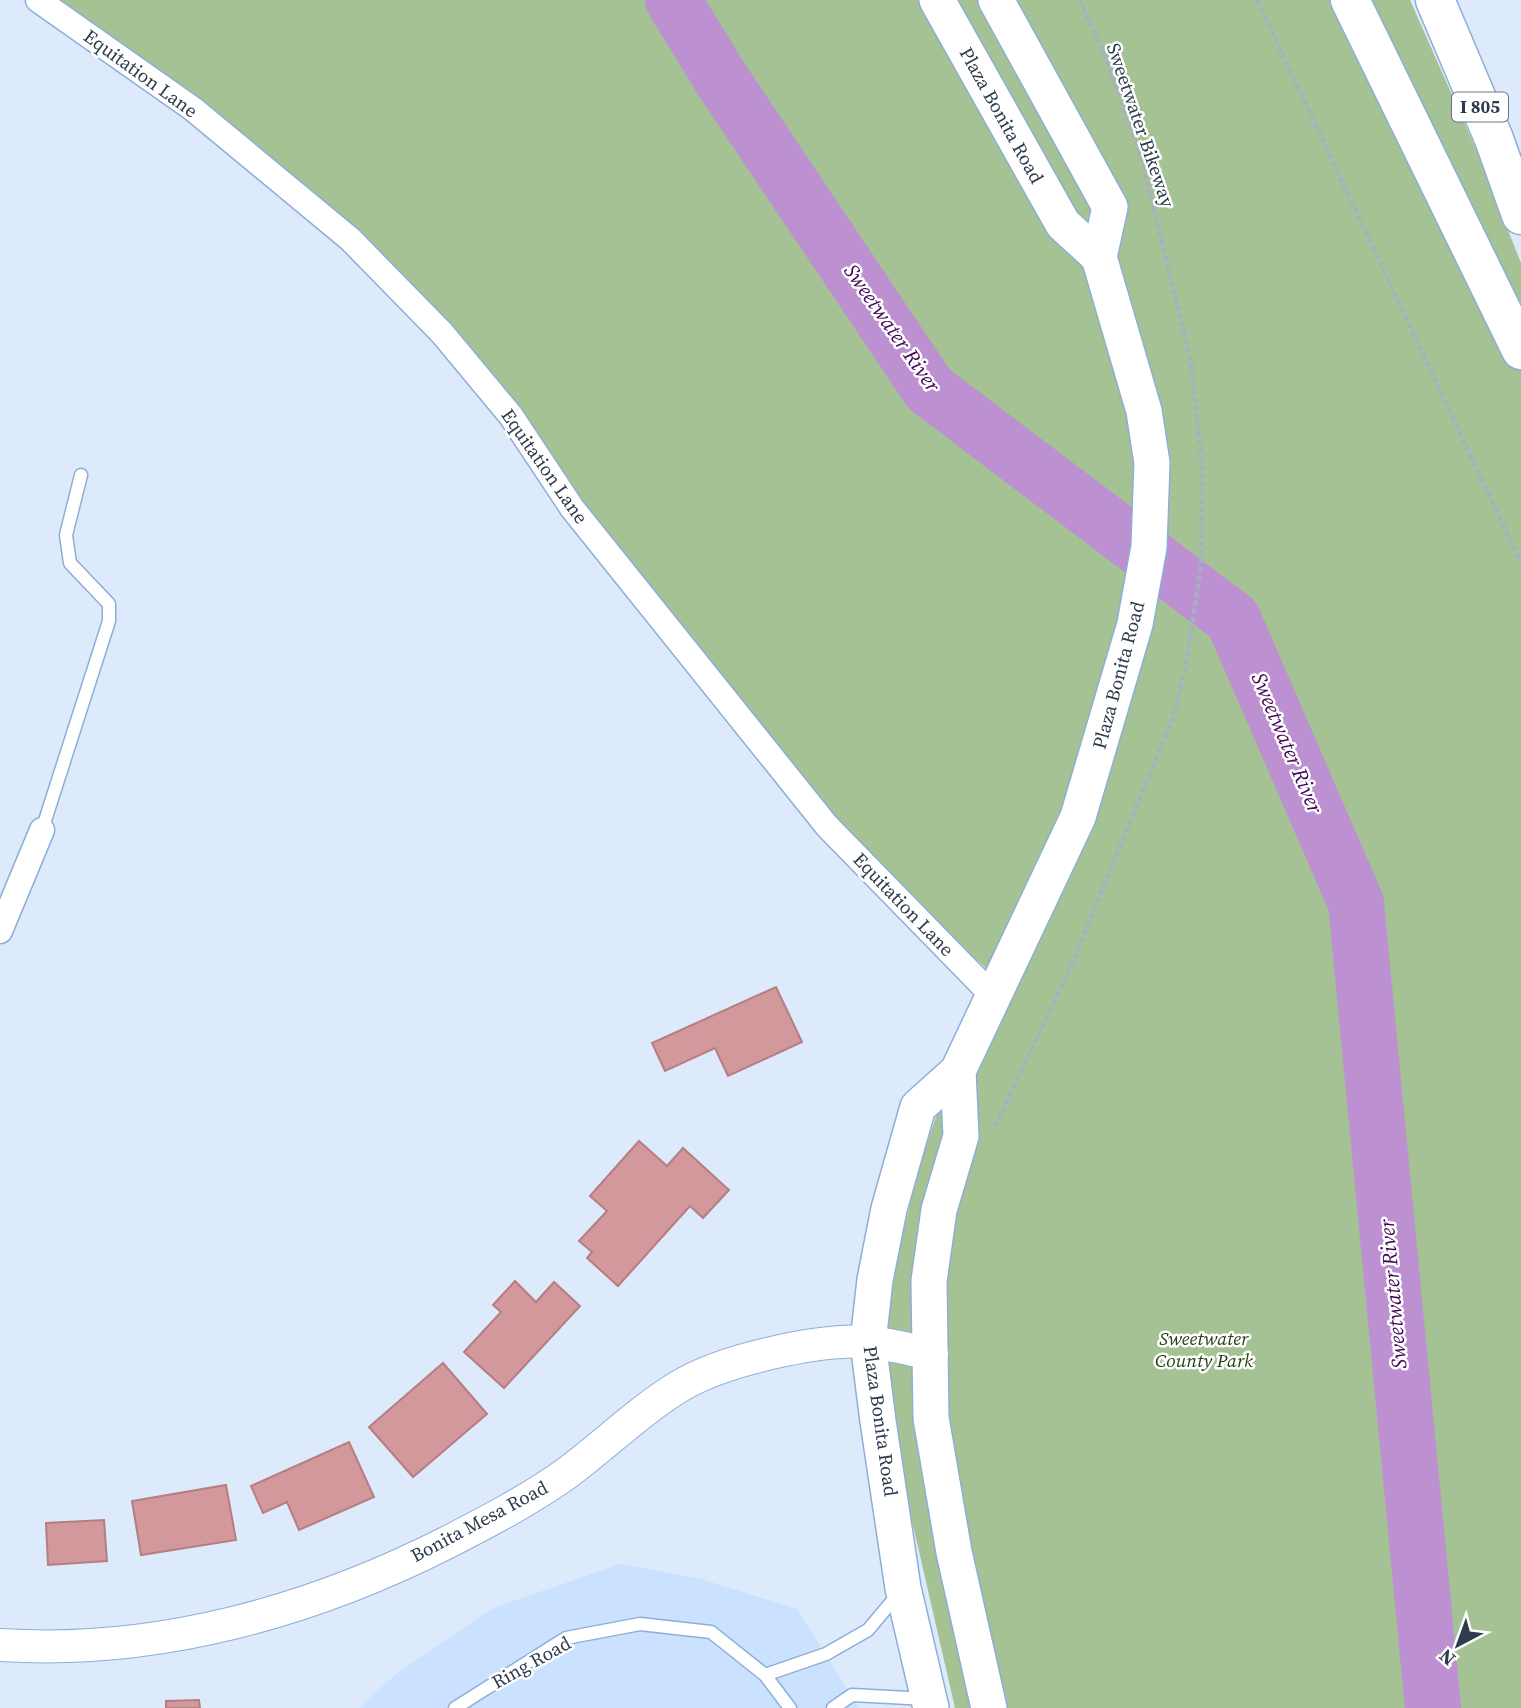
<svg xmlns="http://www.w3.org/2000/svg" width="1521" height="1708" viewBox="0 0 1521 1708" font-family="'Source Serif 4',serif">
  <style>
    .built { fill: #cae1ff }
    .green { fill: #a5c294 }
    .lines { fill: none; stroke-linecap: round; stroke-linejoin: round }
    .river { stroke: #bc90d1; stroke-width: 56 }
    .building { fill: #d2989c; stroke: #b67e82; stroke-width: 2 }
    .service-casing { stroke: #8daed7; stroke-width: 15 }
    .minor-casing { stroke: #8daed7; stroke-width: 27 }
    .tertiary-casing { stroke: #8daed7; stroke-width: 34 }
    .secondary-casing { stroke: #8daed7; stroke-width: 38 }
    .motorway-casing { stroke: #8daed7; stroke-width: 41 }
    .path { stroke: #a3b1c2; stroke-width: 4.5; stroke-dasharray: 5 3.5; stroke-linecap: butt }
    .service { stroke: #fff; stroke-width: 12 }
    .minor { stroke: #fff; stroke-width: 24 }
    .tertiary { stroke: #fff; stroke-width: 32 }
    .secondary { stroke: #fff; stroke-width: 35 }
    .motorway { stroke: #fff; stroke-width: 38 }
    .labels { text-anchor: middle; stroke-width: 5; stroke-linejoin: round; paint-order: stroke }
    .shield { fill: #fff; stroke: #6c7682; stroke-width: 2 }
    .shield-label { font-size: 18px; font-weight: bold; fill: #2d3b4c }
    .street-label { font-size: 19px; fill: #2d3b4c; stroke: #fff }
    .park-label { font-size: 19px; font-style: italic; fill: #264112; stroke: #fff }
    .water-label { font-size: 21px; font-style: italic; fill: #430858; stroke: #fff }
  </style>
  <rect width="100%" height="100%" fill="#dceafb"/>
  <path class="built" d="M 621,1564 L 701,1579 L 797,1609 L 859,1708 L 359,1708 L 396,1674 L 493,1608 Z"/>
  <path class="green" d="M 53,0 L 1410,0 L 1475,147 L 1521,263 L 1521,1708 L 955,1708 L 904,1486 L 885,1338 L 898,1254 L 918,1171 L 947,1083 L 999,980 L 825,824 L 382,270 Z"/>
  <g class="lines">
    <path class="river" d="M 673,0 L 720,77 L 929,389 L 1233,619 L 1356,903 L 1433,1708"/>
  </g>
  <g class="building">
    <path d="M 776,987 L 802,1042 L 728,1076 L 715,1048 L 665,1071 L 652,1043 Z"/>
    <path d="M 639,1141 L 667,1166 L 683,1148 L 729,1190 L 703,1218 L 690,1206 L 618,1286 L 587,1258 L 592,1252 L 579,1241 L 607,1211 L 590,1196 Z"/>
    <path d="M 515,1281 L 536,1302 L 554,1282 L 580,1306 L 504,1388 L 464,1352 L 501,1312 L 493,1305 Z"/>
    <path d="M 443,1363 L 487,1414 L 413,1477 L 369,1427 Z"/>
    <path d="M 349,1442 L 374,1497 L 299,1530 L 287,1502 L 263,1513 L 251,1486 Z"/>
    <path d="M 226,1485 L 236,1540 L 141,1555 L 132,1501 Z"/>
    <path d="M 104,1520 L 107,1561 L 48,1565 L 46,1523 Z"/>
    <path d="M 199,1700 L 200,1708 L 166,1708 L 166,1701 Z"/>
  </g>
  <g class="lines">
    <defs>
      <g id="service">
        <path d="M 42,830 L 109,621 L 109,604 L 70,563 L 66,535 L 81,475"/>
        <path d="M 765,1675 L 826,1654 L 868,1630 L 899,1593"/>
        <path d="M 455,1708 L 566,1638 L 640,1624 L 711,1632 L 765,1675 L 790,1708"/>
        <path d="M 833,1708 L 852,1695 L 927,1699"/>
      </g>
      <g id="minor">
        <path d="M 38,0 L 193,109 L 350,239 L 442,333 L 511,416 L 572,508 L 827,826 L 992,995"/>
        <path d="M 0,931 L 42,830"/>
      </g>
      <path id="tertiary" d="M 0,1645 C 156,1655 310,1612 448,1542 C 487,1522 531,1499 567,1473 C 605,1445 640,1410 680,1386 C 723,1360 820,1338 869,1342 C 890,1344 911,1350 932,1354"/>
      <g id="secondary">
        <path d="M 937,0 L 1063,224 L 1099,257"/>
        <path d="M 958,1071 L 961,1136 L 939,1210 L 929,1281 L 931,1418 L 954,1552 L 989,1708"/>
        <path d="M 931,1708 L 903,1588 L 878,1421 L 868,1342 L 875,1280 L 889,1209 L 918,1107 L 958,1071 L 1078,817 L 1135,624 L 1149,547 L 1152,463 L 1144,411 L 1099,257 L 1110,207 L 996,0"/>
      </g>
      <g id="motorway">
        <path d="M 1350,0 L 1521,350"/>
        <path d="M 1435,0 L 1494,139 L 1521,215"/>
      </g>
    </defs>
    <use href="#service" class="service-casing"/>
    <use href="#minor" class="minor-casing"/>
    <use href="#tertiary" class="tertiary-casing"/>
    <use href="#secondary" class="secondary-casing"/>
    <use href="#motorway" class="motorway-casing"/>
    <g class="path">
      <path d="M 1257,0 L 1521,563"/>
      <path d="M 995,1127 L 1070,968 L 1173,718 L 1186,665 L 1201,564 L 1202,462 L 1191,363 L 1143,163 L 1106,58 L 1080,0"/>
    </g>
    <use href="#service" class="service"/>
    <use href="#minor" class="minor"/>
    <use href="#tertiary" class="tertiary"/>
    <use href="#secondary" class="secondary"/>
    <use href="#motorway" class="motorway"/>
  </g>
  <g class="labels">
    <rect class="shield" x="1452" y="92.5" width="56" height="29" rx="5"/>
    <g class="shield-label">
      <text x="1480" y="113">I 805</text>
    </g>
    <g class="street-label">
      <text transform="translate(141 73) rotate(36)" y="7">Equitation Lane</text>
      <text transform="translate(1002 115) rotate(61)" y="7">Plaza Bonita Road</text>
      <text transform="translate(1141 125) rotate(71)" y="7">Sweetwater Bikeway</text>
      <text transform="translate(545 466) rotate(55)" y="7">Equitation Lane</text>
      <text transform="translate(1118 675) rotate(-75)" y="7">Plaza Bonita Road</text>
      <text transform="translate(904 904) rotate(46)" y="7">Equitation Lane</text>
      <text transform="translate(881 1421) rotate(82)" y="7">Plaza Bonita Road</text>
      <text transform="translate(479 1521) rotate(-28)" y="7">Bonita Mesa Road</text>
      <text transform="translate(531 1662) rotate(-29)" y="7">Ring Road</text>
    </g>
    <g class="park-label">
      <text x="1204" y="1345">Sweetwater<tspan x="1204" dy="22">County Park</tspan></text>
    </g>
    <g class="water-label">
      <text transform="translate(892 328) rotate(55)" y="7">Sweetwater River</text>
      <text transform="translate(1287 743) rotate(67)" y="7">Sweetwater River</text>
      <text transform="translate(1393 1294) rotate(-95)" y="7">Sweetwater River</text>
    </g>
  </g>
  <g transform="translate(1458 1645) rotate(221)" stroke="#ffffff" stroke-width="5" paint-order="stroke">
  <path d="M0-5L12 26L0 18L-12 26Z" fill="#2d3b4c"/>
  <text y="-10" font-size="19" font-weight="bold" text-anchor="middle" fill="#2d3b4c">N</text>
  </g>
</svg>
